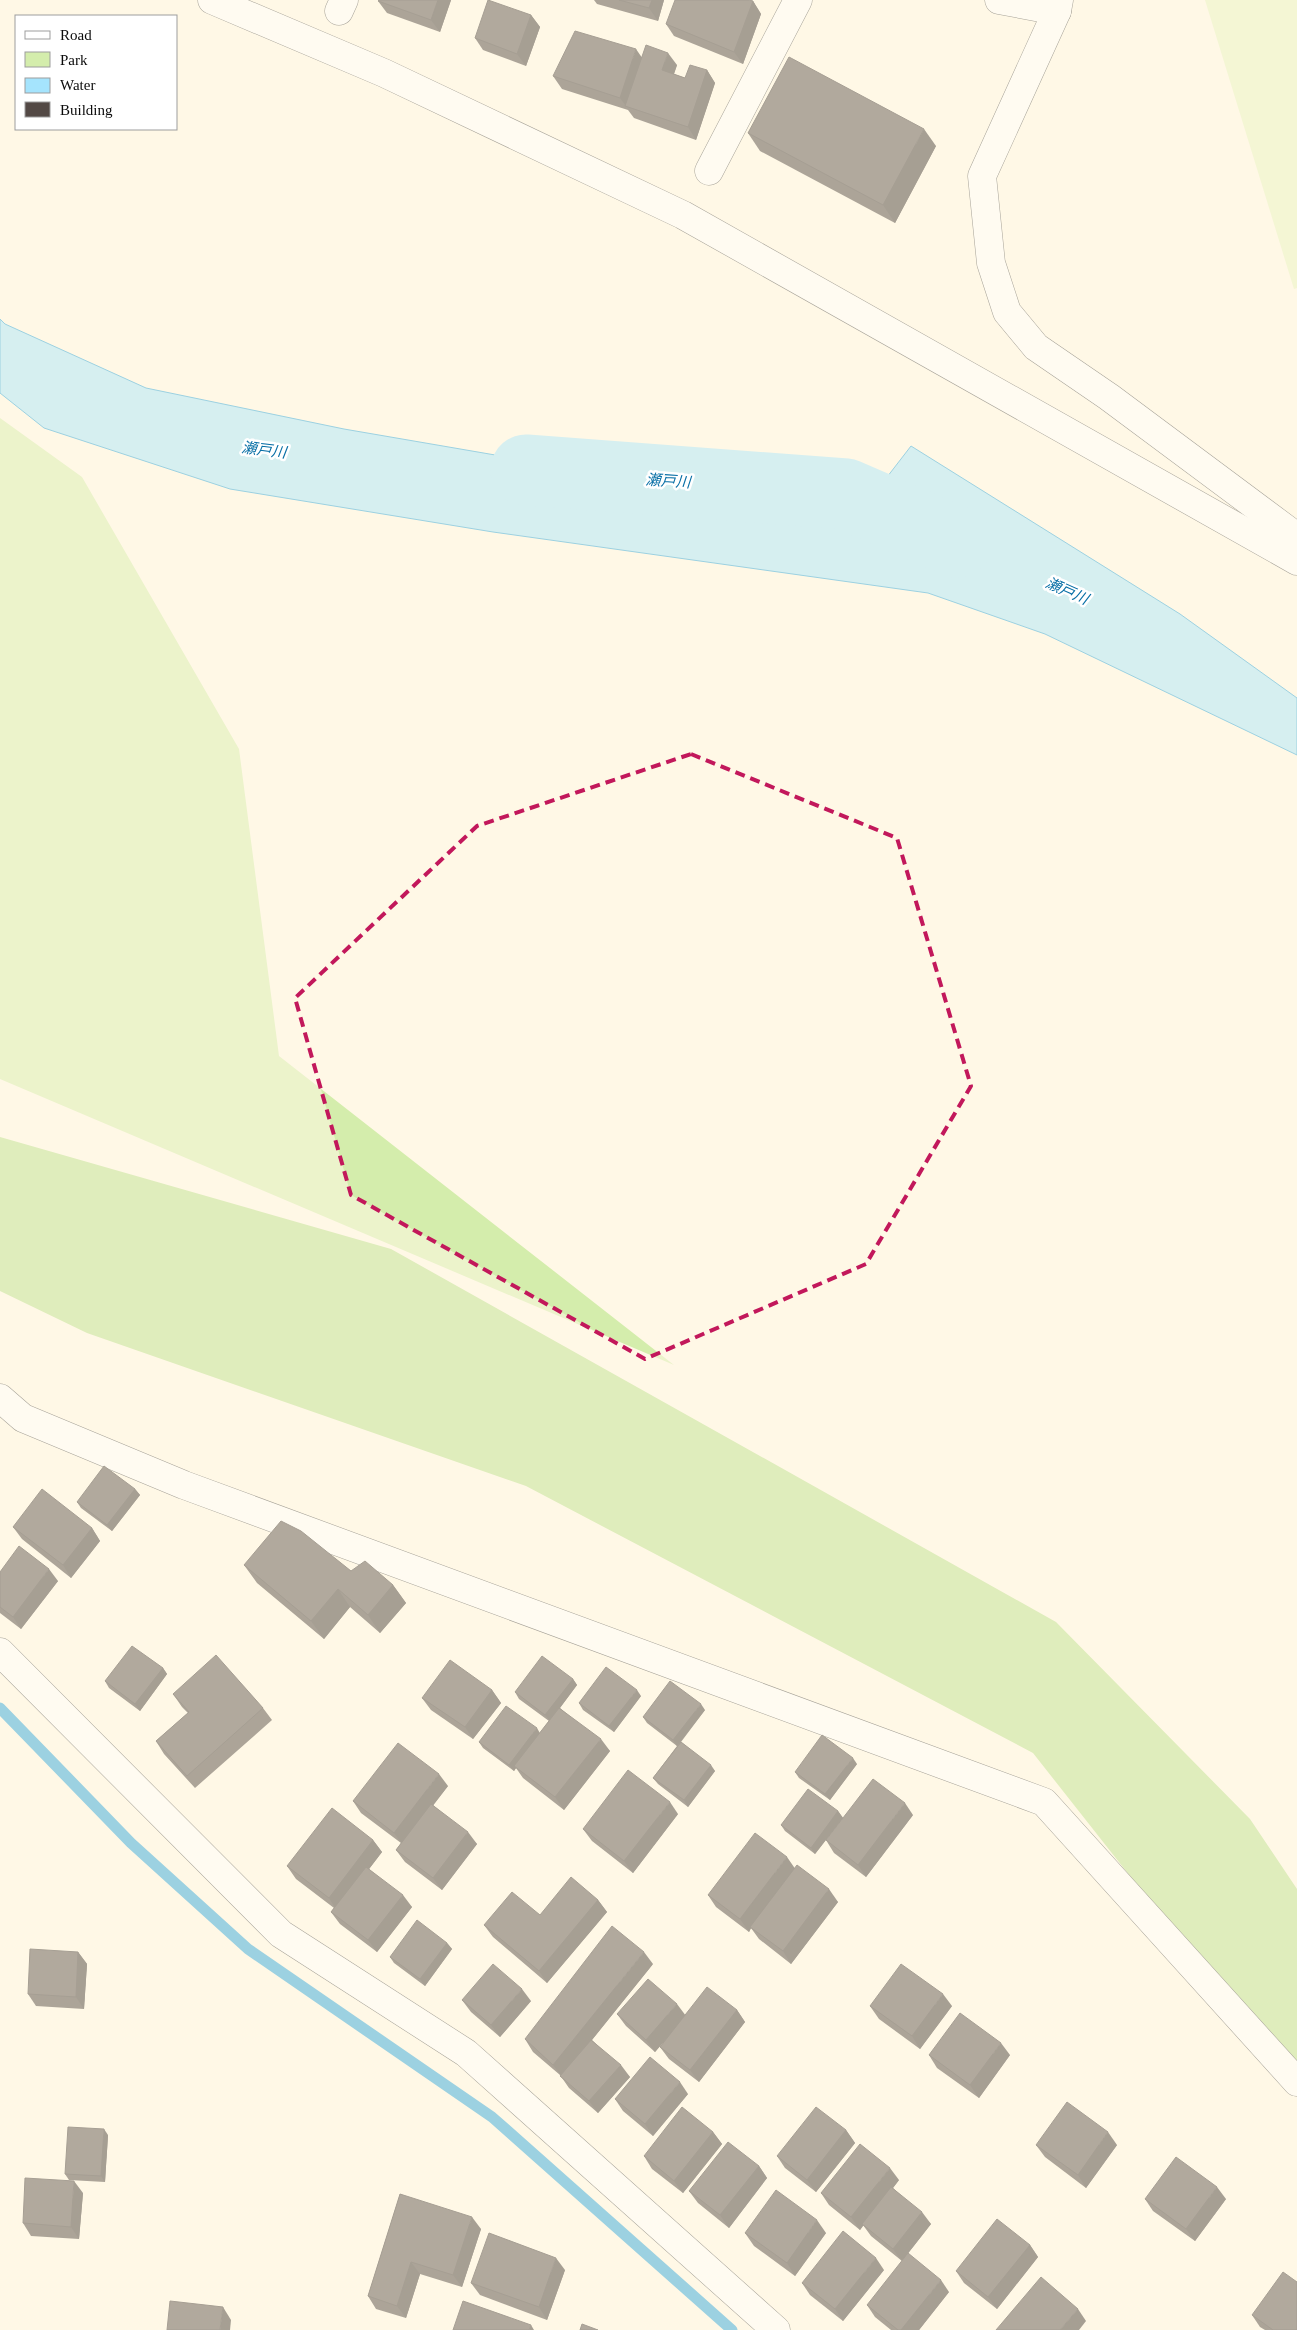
<svg xmlns="http://www.w3.org/2000/svg" width="1297" height="2330" viewBox="0 0 1297 2330" font-family="'Times New Roman','Noto Sans JP',serif">
  <style>
    .green { fill: #d4edac }
    .forest { fill: #b8df8a }
    .pitch { fill: #e6f3bf }
    .water { fill: #a5e4fd; stroke: #24a2db }
    .lines { fill: none; stroke-linecap: round; stroke-linejoin: round }
    .stream { stroke: #24a2db; stroke-width: 11 }
    .river { stroke: #a5e4fd; stroke-width: 71 }
    .minor-casing { stroke: #3d3d3d; stroke-width: 29 }
    .minor { stroke: #fff; stroke-width: 28 }
    .wall { fill: #473f3b }
    .shaded-wall { fill: #3a3330 }
    .building { fill: #534945; stroke: #3a3330 }
    .marked { fill: none; stroke: #c2185b; stroke-width: 4; stroke-dasharray: 10 6; stroke-linejoin: round }
    .labels { text-anchor: middle; stroke-width: 5; stroke-linejoin: round; paint-order: stroke }
    .water-label { font-size: 15px; font-style: italic; fill: #086fa6; stroke: #fff }
  </style>
  <rect width="100%" height="100%" fill="#fff8e6"/>
  <path class="green" d="M 0,418 L 82,477 L 239,749 L 279,1056 L 674,1365 L 0,1079 Z"/>
  <path class="forest" d="M 0,1137 L 391,1249 L 1056,1622 L 1250,1819 L 1297,1889 L 1297,2088 L 1033,1753 L 526,1486 L 87,1333 L 0,1291 Z"/>
  <path class="pitch" d="M 1205,0 L 1297,0 L 1297,288 L 1294,289 Z"/>
  <path class="water" d="M 0,319 L 5,324 L 146,388 L 344,429 L 623,477 L 867,503 L 911,446 L 1180,614 L 1297,698 L 1297,755 L 1045,634 L 928,593 L 493,532 L 230,489 L 44,428 L 0,393 Z"/>
  <g class="lines">
    <path class="stream" d="M 0,1708 L 131,1843 L 248,1949 L 492,2117 L 732,2330"/>
    <path class="river" d="M 526,470 L 846,494 L 957,542"/>
    <defs>
      <g id="minor">
        <path d="M 212,0 L 384,73 L 683,215 L 1297,561"/>
        <path d="M 999,0 L 1057,11"/>
        <path d="M 1059,0 L 1057,11 L 982,176 L 991,263 L 1007,312 L 1036,347 L 1109,397 L 1297,537"/>
        <path d="M 339,11 L 344,0"/>
        <path d="M 709,171 L 798,0"/>
        <path d="M 0,1398 L 23,1418 L 184,1485 L 1044,1802 L 1297,2082"/>
        <path d="M 0,1652 L 281,1934 L 466,2053 L 776,2330"/>
      </g>
    </defs>
    <use href="#minor" class="minor-casing"/>
    <use href="#minor" class="minor"/>
  </g>
  <g class="wall">
    <path d="M 379,0 L 451,0 L 440,32 L 387,13 L 378,1 Z"/>
    <path d="M 594,0 L 664,0 L 658,21 L 597,4 Z"/>
    <path d="M 753,1 L 761,14 L 743,64 L 674,36 L 666,24 Z"/>
    <path d="M 531,15 L 540,27 L 526,66 L 483,50 L 475,38 Z"/>
    <path d="M 642,57 L 677,65 L 674,74 L 685,78 L 707,70 L 715,83 L 696,140 L 634,118 L 628,110 L 562,89 L 553,76 Z"/>
    <path d="M 748,133 L 936,146 L 895,223 L 760,151 Z"/>
    <path d="M 135,1489 L 140,1495 L 112,1531 L 81,1508 L 77,1502 Z"/>
    <path d="M 13,1527 L 92,1528 L 100,1541 L 71,1578 L 22,1539 Z"/>
    <path d="M 244,1565 L 351,1571 L 393,1585 L 406,1603 L 380,1633 L 350,1607 L 324,1639 L 257,1583 Z"/>
    <path d="M 0,1572 L 58,1581 L 21,1629 L 0,1613 Z"/>
    <path d="M 163,1668 L 167,1674 L 140,1711 L 109,1688 L 105,1681 Z"/>
    <path d="M 573,1679 L 577,1685 L 560,1708 L 610,1751 L 564,1810 L 523,1778 L 516,1768 L 514,1771 L 483,1748 L 479,1742 L 540,1733 L 549,1721 L 519,1699 L 515,1692 Z"/>
    <path d="M 492,1690 L 501,1703 L 473,1739 L 431,1710 L 422,1698 Z"/>
    <path d="M 173,1694 L 263,1708 L 272,1720 L 195,1788 L 164,1754 L 156,1741 L 188,1713 L 182,1707 Z"/>
    <path d="M 641,1696 L 614,1732 L 583,1710 L 579,1703 Z"/>
    <path d="M 705,1710 L 681,1742 L 715,1771 L 688,1807 L 658,1784 L 653,1778 L 677,1746 L 647,1723 L 643,1717 Z"/>
    <path d="M 857,1764 L 830,1800 L 799,1778 L 795,1772 Z"/>
    <path d="M 448,1786 L 433,1805 L 477,1844 L 442,1890 L 405,1862 L 396,1850 L 401,1843 L 361,1813 L 353,1801 Z"/>
    <path d="M 838,1811 L 843,1818 L 815,1854 L 785,1831 L 781,1825 Z"/>
    <path d="M 678,1814 L 633,1873 L 592,1841 L 583,1829 Z"/>
    <path d="M 913,1815 L 866,1877 L 834,1853 L 826,1840 Z"/>
    <path d="M 373,1840 L 382,1852 L 369,1869 L 412,1907 L 377,1952 L 340,1924 L 331,1912 L 334,1908 L 296,1879 L 287,1866 Z"/>
    <path d="M 794,1868 L 838,1902 L 791,1964 L 759,1939 L 751,1928 L 749,1932 L 716,1907 L 708,1895 Z"/>
    <path d="M 598,1900 L 607,1912 L 547,1983 L 493,1937 L 484,1925 L 540,1915 Z"/>
    <path d="M 447,1943 L 452,1949 L 425,1986 L 394,1963 L 390,1957 Z"/>
    <path d="M 78,1952 L 87,1964 L 84,2009 L 36,2006 L 28,1994 Z"/>
    <path d="M 653,1964 L 592,2040 L 630,2077 L 598,2113 L 569,2088 L 560,2075 L 533,2052 L 525,2039 Z"/>
    <path d="M 462,2000 L 531,2001 L 500,2037 L 471,2012 Z"/>
    <path d="M 870,2006 L 952,2006 L 920,2049 L 879,2019 Z"/>
    <path d="M 737,2010 L 745,2022 L 699,2082 L 669,2059 L 660,2047 L 667,2038 L 655,2052 L 626,2026 L 617,2014 L 685,2015 Z"/>
    <path d="M 929,2055 L 1010,2055 L 979,2098 L 937,2068 Z"/>
    <path d="M 688,2094 L 653,2136 L 623,2111 L 615,2099 Z"/>
    <path d="M 846,2130 L 855,2143 L 816,2192 L 785,2168 L 777,2156 Z"/>
    <path d="M 713,2132 L 722,2144 L 683,2193 L 652,2169 L 644,2156 Z"/>
    <path d="M 108,2135 L 105,2182 L 69,2180 L 65,2174 Z"/>
    <path d="M 1036,2145 L 1117,2145 L 1086,2188 L 1045,2157 Z"/>
    <path d="M 759,2166 L 767,2178 L 729,2228 L 698,2203 L 689,2191 Z"/>
    <path d="M 899,2180 L 893,2188 L 931,2224 L 902,2261 L 871,2236 L 863,2225 L 860,2230 L 829,2205 L 821,2193 Z"/>
    <path d="M 83,2193 L 79,2239 L 31,2236 L 23,2223 Z"/>
    <path d="M 400,2194 L 481,2229 L 462,2287 L 420,2274 L 406,2318 L 376,2309 L 368,2296 Z"/>
    <path d="M 1145,2199 L 1226,2199 L 1195,2241 L 1153,2211 Z"/>
    <path d="M 745,2233 L 826,2233 L 795,2276 L 754,2246 Z"/>
    <path d="M 1030,2245 L 1038,2257 L 997,2309 L 964,2283 L 956,2271 Z"/>
    <path d="M 565,2270 L 547,2320 L 480,2295 L 471,2283 Z"/>
    <path d="M 884,2270 L 843,2321 L 810,2295 L 802,2283 Z"/>
    <path d="M 949,2292 L 919,2330 L 891,2330 L 875,2317 L 867,2305 Z"/>
    <path d="M 1252,2315 L 1297,2330 L 1265,2330 L 1260,2327 Z"/>
  </g>
  <g class="shaded-wall">
    <path d="M 438,0 L 451,0 L 440,32 L 431,20 Z"/>
    <path d="M 652,0 L 664,0 L 658,21 L 649,8 Z"/>
    <path d="M 753,1 L 761,14 L 743,64 L 734,52 Z"/>
    <path d="M 531,15 L 540,27 L 526,66 L 517,54 Z"/>
    <path d="M 636,49 L 645,62 L 626,106 L 620,98 Z"/>
    <path d="M 668,53 L 677,65 L 671,82 L 662,70 Z"/>
    <path d="M 707,70 L 715,83 L 696,140 L 688,127 Z"/>
    <path d="M 924,129 L 936,146 L 895,223 L 883,205 Z"/>
    <path d="M 135,1489 L 140,1495 L 112,1531 L 107,1525 Z"/>
    <path d="M 92,1528 L 100,1541 L 71,1578 L 63,1565 Z"/>
    <path d="M 49,1569 L 58,1581 L 21,1629 L 13,1617 Z"/>
    <path d="M 393,1585 L 406,1603 L 380,1633 L 368,1615 Z"/>
    <path d="M 338,1589 L 350,1607 L 324,1639 L 311,1621 Z"/>
    <path d="M 163,1668 L 167,1674 L 140,1711 L 135,1704 Z"/>
    <path d="M 573,1679 L 577,1685 L 550,1721 L 545,1715 Z"/>
    <path d="M 492,1690 L 501,1703 L 473,1739 L 465,1727 Z"/>
    <path d="M 637,1690 L 641,1696 L 614,1732 L 609,1726 Z"/>
    <path d="M 701,1704 L 705,1710 L 677,1746 L 673,1740 Z"/>
    <path d="M 537,1728 L 541,1735 L 514,1766 L 516,1768 L 514,1771 L 509,1765 Z"/>
    <path d="M 601,1739 L 610,1751 L 564,1810 L 555,1797 Z"/>
    <path d="M 853,1758 L 857,1764 L 830,1800 L 825,1794 Z"/>
    <path d="M 711,1765 L 715,1771 L 688,1807 L 684,1800 Z"/>
    <path d="M 439,1774 L 448,1786 L 403,1845 L 394,1833 Z"/>
    <path d="M 670,1802 L 678,1814 L 633,1873 L 624,1861 Z"/>
    <path d="M 905,1803 L 913,1815 L 866,1877 L 858,1865 Z"/>
    <path d="M 838,1811 L 843,1818 L 815,1854 L 811,1848 Z"/>
    <path d="M 468,1832 L 477,1844 L 442,1890 L 433,1878 Z"/>
    <path d="M 373,1840 L 382,1852 L 337,1911 L 329,1898 Z"/>
    <path d="M 787,1857 L 796,1870 L 750,1927 L 751,1928 L 749,1932 L 740,1919 Z"/>
    <path d="M 829,1889 L 838,1902 L 791,1964 L 783,1951 Z"/>
    <path d="M 403,1895 L 412,1907 L 377,1952 L 368,1940 Z"/>
    <path d="M 598,1900 L 607,1912 L 547,1983 L 539,1971 Z"/>
    <path d="M 447,1943 L 452,1949 L 425,1986 L 420,1979 Z"/>
    <path d="M 78,1952 L 87,1964 L 84,2009 L 76,1997 Z"/>
    <path d="M 644,1952 L 653,1964 L 562,2077 L 553,2065 Z"/>
    <path d="M 522,1989 L 531,2001 L 500,2037 L 491,2025 Z"/>
    <path d="M 943,1994 L 952,2006 L 920,2049 L 912,2036 Z"/>
    <path d="M 677,2004 L 686,2016 L 655,2052 L 646,2040 Z"/>
    <path d="M 737,2010 L 745,2022 L 699,2082 L 690,2070 Z"/>
    <path d="M 1001,2043 L 1010,2055 L 979,2098 L 970,2085 Z"/>
    <path d="M 621,2065 L 630,2077 L 598,2113 L 589,2101 Z"/>
    <path d="M 680,2082 L 688,2094 L 653,2136 L 645,2124 Z"/>
    <path d="M 104,2129 L 108,2135 L 105,2182 L 101,2176 Z"/>
    <path d="M 846,2130 L 855,2143 L 816,2192 L 807,2180 Z"/>
    <path d="M 713,2132 L 722,2144 L 683,2193 L 674,2181 Z"/>
    <path d="M 1108,2132 L 1117,2145 L 1086,2188 L 1078,2175 Z"/>
    <path d="M 759,2166 L 767,2178 L 729,2228 L 720,2215 Z"/>
    <path d="M 890,2168 L 899,2180 L 860,2230 L 851,2217 Z"/>
    <path d="M 74,2181 L 83,2193 L 79,2239 L 71,2227 Z"/>
    <path d="M 1217,2187 L 1226,2199 L 1195,2241 L 1186,2229 Z"/>
    <path d="M 922,2212 L 931,2224 L 902,2261 L 893,2249 Z"/>
    <path d="M 472,2217 L 481,2229 L 462,2287 L 453,2275 Z"/>
    <path d="M 817,2220 L 826,2233 L 795,2276 L 787,2263 Z"/>
    <path d="M 1030,2245 L 1038,2257 L 997,2309 L 988,2297 Z"/>
    <path d="M 556,2258 L 565,2270 L 547,2320 L 539,2307 Z"/>
    <path d="M 876,2258 L 884,2270 L 843,2321 L 835,2309 Z"/>
    <path d="M 411,2262 L 420,2274 L 406,2318 L 397,2306 Z"/>
    <path d="M 941,2280 L 949,2292 L 919,2330 L 901,2330 Z"/>
    <path d="M 223,2307 L 231,2320 L 230,2330 L 220,2330 Z"/>
    <path d="M 1078,2309 L 1086,2321 L 1079,2330 L 1060,2330 Z"/>
    <path d="M 531,2325 L 534,2330 L 529,2330 Z"/>
  </g>
  <g class="building">
    <path d="M 379,0 L 438,0 L 431,20 L 378,1 Z"/>
    <path d="M 488,0 L 531,15 L 517,54 L 475,38 Z"/>
    <path d="M 619,0 L 652,0 L 649,8 Z"/>
    <path d="M 675,0 L 749,0 L 753,1 L 734,52 L 666,24 Z"/>
    <path d="M 575,31 L 636,49 L 620,98 L 553,76 Z"/>
    <path d="M 646,45 L 668,53 L 662,70 L 685,78 L 690,65 L 707,70 L 688,127 L 625,106 Z"/>
    <path d="M 789,57 L 924,129 L 883,205 L 748,133 Z"/>
    <path d="M 104,1466 L 135,1489 L 107,1525 L 77,1502 Z"/>
    <path d="M 42,1489 L 92,1528 L 63,1565 L 13,1527 Z"/>
    <path d="M 281,1521 L 301,1531 L 351,1571 L 365,1561 L 393,1585 L 368,1615 L 338,1589 L 311,1621 L 244,1565 Z"/>
    <path d="M 19,1546 L 49,1569 L 13,1617 L 0,1607 L 0,1572 Z"/>
    <path d="M 132,1646 L 163,1668 L 135,1704 L 105,1681 Z"/>
    <path d="M 216,1655 L 263,1708 L 187,1776 L 156,1741 L 189,1712 L 173,1694 Z"/>
    <path d="M 542,1656 L 573,1679 L 545,1715 L 515,1692 Z"/>
    <path d="M 450,1660 L 492,1690 L 465,1727 L 422,1698 Z"/>
    <path d="M 606,1667 L 637,1690 L 609,1726 L 579,1703 Z"/>
    <path d="M 670,1681 L 701,1704 L 673,1740 L 643,1717 Z"/>
    <path d="M 506,1706 L 537,1728 L 509,1765 L 479,1742 Z"/>
    <path d="M 559,1708 L 601,1739 L 555,1797 L 514,1766 Z"/>
    <path d="M 822,1735 L 853,1758 L 825,1794 L 795,1772 Z"/>
    <path d="M 681,1742 L 711,1765 L 684,1800 L 653,1778 Z"/>
    <path d="M 398,1743 L 439,1774 L 394,1833 L 353,1801 Z"/>
    <path d="M 628,1770 L 670,1802 L 624,1861 L 583,1829 Z"/>
    <path d="M 873,1779 L 905,1803 L 858,1865 L 826,1840 Z"/>
    <path d="M 808,1789 L 838,1811 L 811,1848 L 781,1825 Z"/>
    <path d="M 431,1804 L 468,1832 L 433,1878 L 396,1850 Z"/>
    <path d="M 332,1808 L 373,1840 L 329,1898 L 287,1866 Z"/>
    <path d="M 755,1833 L 787,1857 L 740,1919 L 708,1895 Z"/>
    <path d="M 797,1865 L 829,1889 L 783,1951 L 750,1927 Z"/>
    <path d="M 366,1867 L 403,1895 L 368,1940 L 331,1912 Z"/>
    <path d="M 571,1877 L 598,1900 L 539,1971 L 484,1925 L 512,1892 L 540,1915 Z"/>
    <path d="M 417,1920 L 447,1943 L 420,1979 L 390,1957 Z"/>
    <path d="M 612,1926 L 644,1952 L 553,2065 L 525,2039 Z"/>
    <path d="M 30,1949 L 78,1952 L 76,1997 L 28,1994 Z"/>
    <path d="M 493,1964 L 522,1989 L 491,2025 L 462,2000 Z"/>
    <path d="M 901,1964 L 943,1994 L 912,2036 L 870,2006 Z"/>
    <path d="M 648,1979 L 677,2004 L 646,2040 L 617,2014 Z"/>
    <path d="M 707,1987 L 737,2010 L 690,2070 L 660,2047 Z"/>
    <path d="M 960,2013 L 1001,2043 L 970,2085 L 929,2055 Z"/>
    <path d="M 591,2040 L 621,2065 L 589,2101 L 560,2076 Z"/>
    <path d="M 650,2057 L 680,2082 L 645,2124 L 615,2099 Z"/>
    <path d="M 1067,2102 L 1108,2132 L 1078,2175 L 1036,2145 Z"/>
    <path d="M 682,2107 L 713,2132 L 674,2181 L 644,2156 Z"/>
    <path d="M 816,2107 L 846,2130 L 807,2180 L 777,2156 Z"/>
    <path d="M 68,2127 L 104,2129 L 101,2176 L 65,2174 Z"/>
    <path d="M 728,2142 L 759,2166 L 720,2215 L 689,2191 Z"/>
    <path d="M 860,2144 L 890,2168 L 851,2217 L 821,2193 Z"/>
    <path d="M 1176,2157 L 1217,2187 L 1186,2229 L 1145,2199 Z"/>
    <path d="M 25,2178 L 74,2181 L 71,2227 L 23,2223 Z"/>
    <path d="M 891,2187 L 922,2212 L 893,2249 L 862,2224 Z"/>
    <path d="M 776,2190 L 817,2220 L 787,2263 L 745,2233 Z"/>
    <path d="M 400,2194 L 472,2217 L 453,2275 L 411,2262 L 397,2306 L 368,2296 Z"/>
    <path d="M 997,2219 L 1030,2245 L 988,2297 L 956,2271 Z"/>
    <path d="M 843,2231 L 876,2258 L 835,2309 L 802,2283 Z"/>
    <path d="M 489,2233 L 556,2258 L 539,2307 L 471,2283 Z"/>
    <path d="M 908,2253 L 941,2280 L 901,2330 L 898,2330 L 867,2305 Z"/>
    <path d="M 1283,2272 L 1297,2282 L 1297,2330 L 1273,2330 L 1252,2315 Z"/>
    <path d="M 1041,2277 L 1078,2309 L 1060,2330 L 996,2330 Z"/>
    <path d="M 170,2301 L 223,2307 L 220,2330 L 167,2330 Z"/>
    <path d="M 463,2301 L 531,2325 L 529,2330 L 453,2330 Z"/>
    <path d="M 582,2324 L 598,2330 L 580,2330 Z"/>
  </g>
  <path d="M0 0H1297V2330H0ZM 691,754 L 897,838 L 971,1086 L 866,1264 L 645,1359 L 351,1195 L 295,998 L 477,826 Z" fill="#fff8e6" fill-opacity=".55" fill-rule="evenodd"/>
  <path class="marked" d="M 691,754 L 897,838 L 971,1086 L 866,1264 L 645,1359 L 351,1195 L 295,998 L 477,826 Z"/>
  <g class="labels">
    <g class="water-label">
      <text transform="translate(264 450) rotate(7)" y="5">瀬戸川</text>
      <text transform="translate(668 481) rotate(4)" y="5">瀬戸川</text>
      <text transform="translate(1067 591) rotate(24)" y="5">瀬戸川</text>
    </g>
  </g>
  <rect x="15" y="15" width="162" height="115" fill="#ffffff" stroke="#9d9d9d"/>
  <rect x="25" y="31" width="25" height="8" fill="#ffffff" stroke="#9d9d9d"/>
  <text x="60" y="40" font-size="15" fill="#0a0a0a">Road</text>
  <rect x="25" y="52" width="25" height="15" fill="#d4edac" stroke="#9d9d9d"/>
  <text x="60" y="65" font-size="15" fill="#0a0a0a">Park</text>
  <rect x="25" y="78" width="25" height="15" fill="#a5e4fd" stroke="#9d9d9d"/>
  <text x="60" y="90" font-size="15" fill="#0a0a0a">Water</text>
  <rect x="25" y="102" width="25" height="15" fill="#534945" stroke="#9d9d9d"/>
  <text x="60" y="115" font-size="15" fill="#0a0a0a">Building</text>
</svg>
